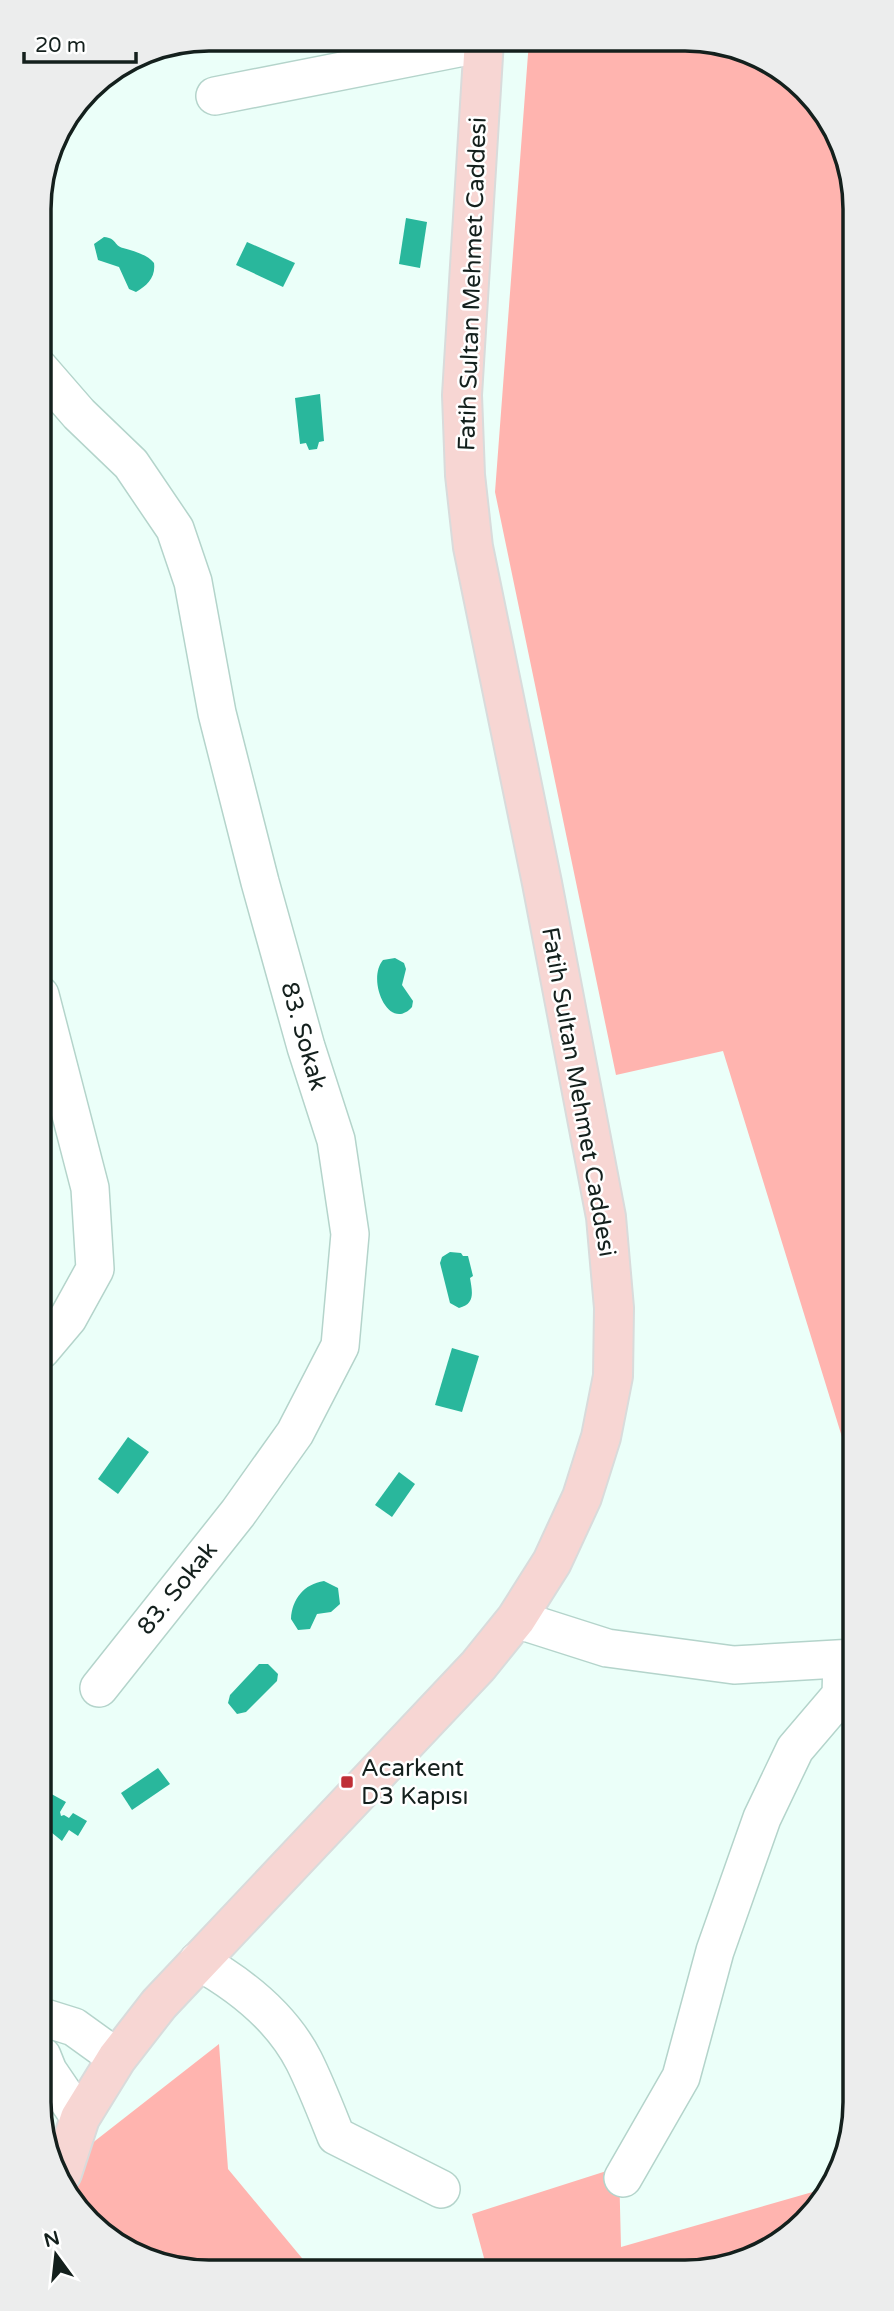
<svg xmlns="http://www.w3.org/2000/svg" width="894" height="2311" viewBox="0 0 894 2311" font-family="'Varela Round',sans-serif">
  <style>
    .green { fill: #ffb4af }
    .water { fill: #29b79c }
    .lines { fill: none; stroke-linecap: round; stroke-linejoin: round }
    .minor-casing { stroke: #b4d4cb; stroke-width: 40 }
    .major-casing { stroke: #d9dbdb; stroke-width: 42 }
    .minor { stroke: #fff; stroke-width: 37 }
    .major { stroke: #f7d6d3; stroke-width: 38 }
    .poi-dot { fill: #bf2f36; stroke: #fff; stroke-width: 2.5 }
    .labels { text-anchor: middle; stroke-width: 5; stroke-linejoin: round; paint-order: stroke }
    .street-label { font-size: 24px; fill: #14201d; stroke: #fff }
    .poi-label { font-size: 24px; fill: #14201d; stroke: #fff; text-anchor: start }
    .rim { fill: none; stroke: #14201d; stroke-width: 3.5 }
  </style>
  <rect width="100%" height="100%" fill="#ebfff9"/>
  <g class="green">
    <path d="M 529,41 L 718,42 L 805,88 L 852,176 L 854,1476 L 723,1051 L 616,1075 L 495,492 Z"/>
    <path d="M 219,2044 L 228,2169 L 311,2269 L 176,2269 L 89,2223 L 67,2182 L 68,2162 Z"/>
    <path d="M 619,2167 L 621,2247 L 830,2187 L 813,2214 L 770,2249 L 718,2269 L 487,2269 L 472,2214 Z"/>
  </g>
  <g class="water">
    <path d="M 406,218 L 427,222 L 420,268 L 399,264 Z"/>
    <path d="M 104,237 C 117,238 113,245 123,248 C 133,251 147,254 154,263 C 156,277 147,286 136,292 L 129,289 L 119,267 L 98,260 L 94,244 Z"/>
    <path d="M 247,242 L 295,263 L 283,287 L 236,265 Z"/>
    <path d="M 320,394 L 324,441 L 319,442 L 317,449 L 309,450 L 306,443 L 300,444 L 295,398 Z"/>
    <path d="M 395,958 L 404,963 L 406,969 L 402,985 L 413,1001 L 412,1007 C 389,1033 366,980 383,960 Z"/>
    <path d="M 450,1252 L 461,1253 L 463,1256 L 468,1256 L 473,1276 L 470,1278 C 472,1291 476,1304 459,1308 L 450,1303 L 440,1263 L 442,1257 Z"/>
    <path d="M 452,1348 L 479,1356 L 462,1412 L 435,1405 Z"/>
    <path d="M 128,1437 L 149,1452 L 118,1494 L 98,1479 Z"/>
    <path d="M 399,1472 L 415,1484 L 392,1517 L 375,1505 Z"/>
    <path d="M 324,1581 L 338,1588 L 340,1604 L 331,1612 L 317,1614 L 310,1629 L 298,1630 L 291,1619 C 292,1599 304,1584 324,1581 Z"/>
    <path d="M 259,1664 L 268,1664 L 278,1674 L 277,1681 L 246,1712 L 237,1714 L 228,1703 L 230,1695 Z"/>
    <path d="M 158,1768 L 170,1784 L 132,1810 L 121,1793 Z"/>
    <path d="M 46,1791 L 66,1802 L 60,1812 L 61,1816 L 64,1815 L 69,1818 L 73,1813 L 87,1821 L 78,1836 L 69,1830 L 62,1841 L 41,1824 L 41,1792 Z"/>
  </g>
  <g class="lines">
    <defs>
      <g id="minor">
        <path d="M 215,96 L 484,43"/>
        <path d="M 39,368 L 79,414 L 131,464 L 175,529 L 193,582 L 217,713 L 260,882 L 306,1047 L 336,1140 L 350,1234 L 340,1346 L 295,1433 L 238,1513 L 99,1688"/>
        <path d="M 40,995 L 90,1188 L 95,1269 L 68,1318 L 41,1350"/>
        <path d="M 516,1619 L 607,1648 L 734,1665 L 854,1658"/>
        <path d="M 198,1961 C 241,1985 281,2016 304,2061 C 316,2085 326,2111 336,2136 L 441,2189"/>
        <path d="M 42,2017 L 74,2027 L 117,2058"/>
        <path d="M 42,2056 L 48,2071 L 80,2118"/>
        <path d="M 623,2178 L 681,2077 L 715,1951 L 762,1818 L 795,1749 L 841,1695 L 842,1660"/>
      </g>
      <path id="major" d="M 62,2173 L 80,2118 L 117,2058 L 159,2004 L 478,1666 L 516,1619 L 552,1562 L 582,1497 L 601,1437 L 613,1376 L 614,1308 L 606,1217 L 542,883 L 473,547 L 465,475 L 462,395 L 484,40"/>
    </defs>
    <use href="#minor" class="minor-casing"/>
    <use href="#major" class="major-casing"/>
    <use href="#minor" class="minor"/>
    <use href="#major" class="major"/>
  </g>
  <rect class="poi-dot" x="340" y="1775" width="14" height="14" rx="3.5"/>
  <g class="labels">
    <g class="street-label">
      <text transform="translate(472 284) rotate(-88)" y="8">Fatih Sultan Mehmet Caddesi</text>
      <text transform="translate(304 1036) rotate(74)" y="8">83. Sokak</text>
      <text transform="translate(579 1092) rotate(80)" y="8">Fatih Sultan Mehmet Caddesi</text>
      <text transform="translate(177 1588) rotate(-51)" y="8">83. Sokak</text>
    </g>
    <g class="poi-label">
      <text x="361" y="1776">Acarkent<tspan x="361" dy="28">D3 Kapısı</tspan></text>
    </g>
  </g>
  <path d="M0 0H894V2311H0ZM209 51H685A158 158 0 0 1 843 209V2102A158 158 0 0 1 685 2260H209A158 158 0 0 1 51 2102V209A158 158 0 0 1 209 51Z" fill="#eceded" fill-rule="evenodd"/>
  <path class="rim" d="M209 51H685A158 158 0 0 1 843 209V2102A158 158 0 0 1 685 2260H209A158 158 0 0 1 51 2102V209A158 158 0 0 1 209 51Z"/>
  <g transform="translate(56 2255) rotate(345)" stroke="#ffffff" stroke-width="5" paint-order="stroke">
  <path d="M0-5L12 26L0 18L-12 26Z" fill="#14201d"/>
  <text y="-10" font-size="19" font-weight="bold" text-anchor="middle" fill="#14201d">N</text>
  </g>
  <path d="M24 52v10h112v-10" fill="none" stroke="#14201d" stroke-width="3.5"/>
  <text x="35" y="52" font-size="21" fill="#14201d" stroke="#ffffff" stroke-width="5" paint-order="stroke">20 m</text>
</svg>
